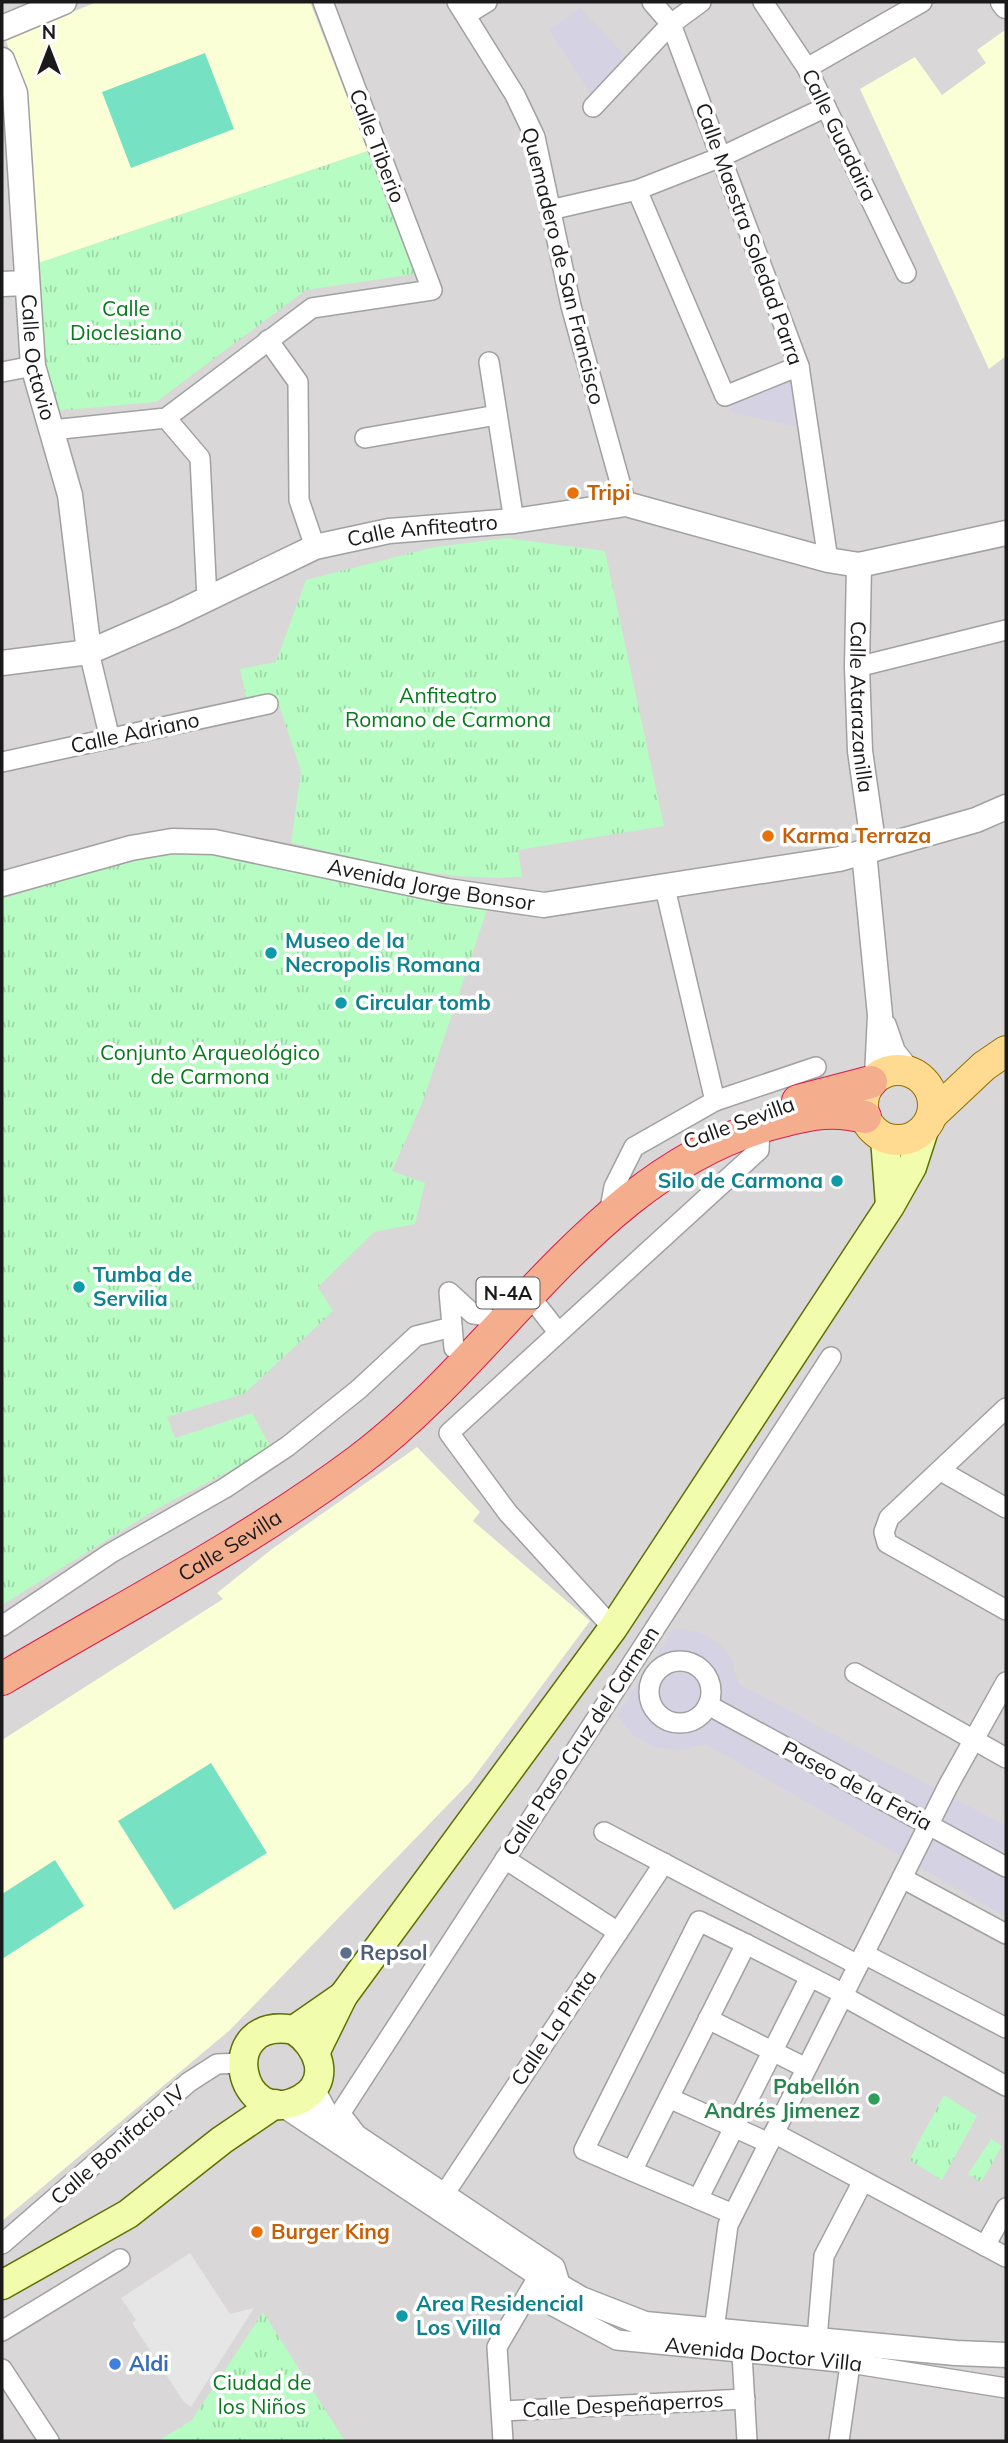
<svg xmlns="http://www.w3.org/2000/svg" width="1008" height="2443" viewBox="0 0 1008 2443" font-family="Mulish,sans-serif">
  <style>
    .residential { fill: #d9d7d7 }
    .education { fill: #fbffd6 }
    .park { fill: url(#park-tufts) }
    .pitch { fill: #77e2c3 }
    .parking { fill: #e6e6e6 }
    .plaza { fill: #d5d3e3 }
    .lines { fill: none; stroke-linecap: round; stroke-linejoin: round }
    .minor-casing { stroke: #a1a1a1; stroke-width: 22 }
    .tertiary-casing { stroke: #a1a1a1; stroke-width: 27 }
    .secondary-casing { stroke: #5b7300; stroke-width: 31 }
    .primary-casing { stroke: #916f00; stroke-width: 32 }
    .trunk-casing { stroke: #dc1a4a; stroke-width: 34 }
    .minor { stroke: #fff; stroke-width: 19 }
    .tertiary { stroke: #fff; stroke-width: 24 }
    .secondary { stroke: #f1fcad; stroke-width: 28 }
    .primary { stroke: #ffdb92; stroke-width: 30 }
    .trunk { stroke: #f4ae8e; stroke-width: 32 }
    .food-dot { fill: #e8710a; stroke: #fff; stroke-width: 2.5 }
    .culture-dot { fill: #0f9aa8; stroke: #fff; stroke-width: 2.5 }
    .service-dot { fill: #5c6f8a; stroke: #fff; stroke-width: 2.5 }
    .leisure-dot { fill: #2e9e5b; stroke: #fff; stroke-width: 2.5 }
    .shop-dot { fill: #3f7fe0; stroke: #fff; stroke-width: 2.5 }
    .labels { text-anchor: middle; stroke-width: 7; stroke-linejoin: round; paint-order: stroke }
    .shield { fill: #fff; stroke: #5f5f5f; stroke-width: 2 }
    .shield-label { font-size: 19px; font-weight: bold; fill: #1a1a1a }
    .street-label { font-size: 21px; fill: #1a1a1a; stroke: #fff }
    .park-label { font-size: 21px; fill: #067b1b; stroke: #fff }
    .food-label { font-size: 21px; font-weight: bold; fill: #c56008; stroke: #fff; text-anchor: start }
    .culture-label { font-size: 21px; font-weight: bold; fill: #0d838f; stroke: #fff; text-anchor: start }
    .service-label { font-size: 21px; font-weight: bold; fill: #4e5e75; stroke: #fff; text-anchor: start }
    .leisure-label { font-size: 21px; font-weight: bold; fill: #27864d; stroke: #fff; text-anchor: end }
    .shop-label { font-size: 21px; font-weight: bold; fill: #366cbe; stroke: #fff; text-anchor: start }
  </style>
  <defs>
    <pattern id="park-tufts" width="24" height="20" patternUnits="userSpaceOnUse" patternTransform="scale(1.75)"><rect width="24" height="20" fill="#b7fcc3"/><path d="M3 7l-1-3M5 7V3M7 7l1-3M15 17l-1-3M17 17v-4M19 17l1-3" fill="none" stroke="#9dd7a7"/></pattern>
  </defs>
  <rect width="100%" height="100%" fill="#edeadf"/>
  <rect class="residential" x="2" y="2" width="1004" height="2439"/>
  <g class="education">
    <path d="M 97,2 L 310,2 L 368,151 L 36,264 L 25,90 L 5,39 Z"/>
    <path d="M 1005,30 L 1006,356 L 989,369 L 860,89 L 915,57 L 942,95 L 986,63 L 977,50 Z"/>
    <path d="M 417,1447 L 480,1512 L 473,1521 L 590,1621 L 471,1781 L 230,2030 L 2,2221 L 2,1740 L 223,1599 L 217,1593 L 272,1549 Z"/>
  </g>
  <g class="park">
    <path d="M 368,151 L 415,274 L 306,290 L 156,402 L 56,411 L 41,350 L 36,264 Z"/>
    <path d="M 507,538 L 605,551 L 664,826 L 518,850 L 522,877 C 442,882 368,861 291,843 L 301,771 L 276,696 L 247,701 L 240,669 L 276,662 L 306,580 L 434,547 Z"/>
    <path d="M 208,852 L 487,910 L 423,1101 L 392,1171 L 425,1183 L 415,1224 L 374,1232 L 318,1287 L 333,1311 L 244,1394 L 167,1417 L 175,1438 L 252,1413 L 272,1449 L 160,1507 L 2,1605 L 2,899 C 70,879 136,854 208,852 Z"/>
    <path d="M 944,2095 L 977,2116 L 942,2180 L 909,2160 Z"/>
    <path d="M 991,2139 L 1002,2146 L 981,2182 L 968,2174 Z"/>
    <path d="M 263,2312 L 345,2441 L 158,2441 L 192,2420 Z"/>
  </g>
  <g class="pitch">
    <path d="M 205,53 L 234,129 L 131,168 L 102,92 Z"/>
    <path d="M 211,1763 L 267,1853 L 174,1910 L 118,1821 Z"/>
    <path d="M 55,1860 L 84,1906 L 2,1959 L 2,1894 Z"/>
  </g>
  <path class="parking" d="M 190,2253 L 230,2314 L 254,2308 L 191,2407 L 184,2402 L 132,2323 L 136,2320 L 121,2298 Z"/>
  <g class="plaza">
    <path d="M 580,8 L 633,64 L 597,103 L 549,30 Z"/>
    <path d="M 799,366 L 809,430 L 732,412 L 725,396 Z"/>
    <path d="M 674,1629 L 697,1631 L 718,1642 L 732,1660 L 739,1684 L 1006,1826 L 1006,1917 L 706,1744 L 680,1750 L 654,1747 L 632,1734 L 617,1715 Z"/>
  </g>
  <g class="lines">
    <defs>
      <g id="minor">
        <path d="M 457,2 L 515,95 L 535,137 L 571,306 L 626,504"/>
        <path d="M 652,2 L 671,24 L 799,366 L 828,560"/>
        <path d="M 763,2 L 807,68 L 906,273"/>
        <path d="M 466,15 L 487,2"/>
        <path d="M 807,68 L 922,2"/>
        <path d="M 593,107 L 671,24 L 701,2"/>
        <path d="M 637,190 L 725,396 L 799,366"/>
        <path d="M 550,210 L 637,190 L 721,157 L 826,107"/>
        <path d="M 268,340 L 298,382 L 299,500 L 315,547"/>
        <path d="M 489,362 L 514,521"/>
        <path d="M 2,372 L 33,366"/>
        <path d="M 166,418 L 200,458 L 207,599"/>
        <path d="M 52,430 L 166,418 L 312,308 L 432,290 L 323,2"/>
        <path d="M 365,438 L 497,415"/>
        <path d="M 89,652 L 110,739"/>
        <path d="M 857,667 L 1006,630"/>
        <path d="M 2,762 L 268,704"/>
        <path d="M 715,1101 L 816,1067"/>
        <path d="M 608,1219 L 614,1187 L 634,1147 L 715,1101 L 665,888"/>
        <path d="M 529,1295 L 558,1332"/>
        <path d="M 454,1348 L 449,1292 L 473,1314 L 485,1316"/>
        <path d="M 1006,1408 L 889,1518 L 884,1532 L 887,1543 L 1006,1610"/>
        <path d="M 941,1471 L 1006,1508"/>
        <path d="M 2,1626 L 111,1553 L 225,1488 L 288,1446 L 359,1389 L 416,1336 L 452,1327"/>
        <path d="M 613,1628 L 508,1513 L 449,1433 L 759,1150 L 760,1127"/>
        <circle cx="680" cy="1692" r="31"/>
        <path d="M 855,1673 L 1006,1758"/>
        <path d="M 708,1705 L 1006,1867"/>
        <path d="M 604,1832 L 858,1965"/>
        <path d="M 505,1859 L 618,1932"/>
        <path d="M 902,1878 L 1006,1934"/>
        <path d="M 864,1954 L 1006,2028"/>
        <path d="M 843,1996 L 1006,2086"/>
        <path d="M 708,2019 L 806,2068"/>
        <path d="M 669,2098 L 769,2143"/>
        <path d="M 340,2113 L 357,2135 L 555,2267 L 561,2287"/>
        <path d="M 332,2126 L 831,1357"/>
        <path d="M 774,2133 L 1006,2257"/>
        <path d="M 632,2171 L 584,2150 L 699,1921 L 746,1944"/>
        <path d="M 445,2193 L 664,1863"/>
        <path d="M 698,2199 L 810,1977"/>
        <path d="M 733,2214 L 632,2171 L 746,1944 L 844,1994"/>
        <path d="M 2,2244 L 189,2082 L 217,2064 L 241,2063"/>
        <path d="M 985,2246 L 1006,2208"/>
        <path id="s1" d="M 529,2293 L 617,2340 L 850,2363 L 1006,2388"/>
        <path d="M 714,2330 L 728,2225 L 948,1786 L 1006,1682"/>
        <path d="M 2,2331 L 120,2259"/>
        <path d="M 817,2339 L 824,2256 L 863,2181"/>
        <path d="M 742,2354 L 747,2441"/>
        <path d="M 2,2369 L 49,2441"/>
        <path d="M 502,2411 L 745,2399"/>
        <path d="M 503,2441 L 497,2347 L 535,2282"/>
        <path d="M 839,2441 L 852,2351"/>
      </g>
      <g id="tertiary">
        <path d="M 1003,2 L 1006,6"/>
        <path d="M 2,28 L 64,2"/>
        <path id="s2" d="M 2,60 L 15,93 L 33,366 L 70,495 L 89,652"/>
        <path d="M 2,284 L 27,283"/>
        <path id="s3" d="M 859,565 L 857,667 L 860,751 L 874,849"/>
        <path id="s4" d="M 2,663 L 89,652 L 174,615 L 315,547 L 389,531 L 514,521 L 626,504 L 828,560 L 859,565 L 1006,533"/>
        <path d="M 864,852 L 880,1015 L 877,1077"/>
        <path id="s5" d="M 2,884 L 131,848 L 172,841 L 214,842 L 447,891 L 544,905 L 839,859 L 976,820 L 1006,807"/>
        <path d="M 884,1026 L 893,1052 L 908,1071"/>
        <path d="M 312,2089 L 340,2140"/>
        <path d="M 284,2105 L 540,2275 L 581,2299 L 645,2324 L 956,2353 L 1006,2355"/>
      </g>
      <g id="secondary">
        <path d="M 885,1138 L 890,1205"/>
        <path d="M 294,2030 C 318,2045 333,2081 301,2099 C 238,2133 214,2015 294,2030 L 343,1996"/>
        <path d="M 316,2051 L 343,1996 L 613,1628 L 890,1206 L 912,1167 L 924,1130"/>
        <path d="M 2,2285 L 128,2214 L 222,2140 L 275,2104"/>
      </g>
      <g id="primary">
        <circle cx="898" cy="1105" r="35"/>
        <path d="M 933,1114 L 984,1066 L 1006,1051"/>
      </g>
      <g id="trunk">
        <path d="M 798,1101 L 871,1082"/>
        <path id="s6" d="M 2,1679 C 121,1608 247,1544 358,1461 C 502,1354 599,1165 782,1121 C 812,1113 834,1109 865,1117"/>
      </g>
    </defs>
    <use href="#minor" class="minor-casing"/>
    <use href="#tertiary" class="tertiary-casing"/>
    <use href="#secondary" class="secondary-casing"/>
    <use href="#primary" class="primary-casing"/>
    <use href="#trunk" class="trunk-casing"/>
    <use href="#minor" class="minor"/>
    <use href="#tertiary" class="tertiary"/>
    <use href="#secondary" class="secondary"/>
    <use href="#primary" class="primary"/>
    <use href="#trunk" class="trunk"/>
  </g>
  <g class="food-dot">
    <circle cx="573" cy="493" r="7"/>
    <circle cx="768" cy="836" r="7"/>
    <circle cx="257" cy="2232" r="7"/>
  </g>
  <g class="culture-dot">
    <circle cx="271" cy="953" r="7"/>
    <circle cx="341" cy="1003" r="7"/>
    <circle cx="837" cy="1181" r="7"/>
    <circle cx="79" cy="1287" r="7"/>
    <circle cx="402" cy="2316" r="7"/>
  </g>
  <circle class="service-dot" cx="346" cy="1953" r="7"/>
  <circle class="leisure-dot" cx="874" cy="2099" r="7"/>
  <circle class="shop-dot" cx="115" cy="2364" r="7"/>
  <g class="labels">
    <rect class="shield" x="476.5" y="1277.5" width="63" height="31" rx="5"/>
    <g class="shield-label">
      <text x="508" y="1300">N-4A</text>
    </g>
    <g class="street-label">
      <text transform="translate(839 135) rotate(64)" y="7">Calle Guadaira</text>
      <text transform="translate(377 146) rotate(69)" y="7">Calle Tiberio</text>
      <text transform="translate(749 234) rotate(70)" y="7">Calle Maestra Soledad Parra</text>
      <text transform="translate(563 266) rotate(76)" y="7">Quemadero de San Francisco</text>
      <text dy="7" stroke="none"><textPath href="#s2" startOffset="301">Calle Octavio</textPath></text>
      <text dy="7" stroke="none"><textPath href="#s4" startOffset="446">Calle Anfiteatro</textPath></text>
      <text dy="7" stroke="none"><textPath href="#s3" startOffset="142">Calle Atarazanilla</textPath></text>
      <text transform="translate(135 733) rotate(-12)" y="7">Calle Adriano</text>
      <text dy="7" stroke="none"><textPath href="#s5" startOffset="439">Avenida Jorge Bonsor</textPath></text>
      <text transform="translate(739 1123) rotate(-20)" y="7">Calle Sevilla</text>
      <text dy="7" stroke="none"><textPath href="#s6" startOffset="264">Calle Sevilla</textPath></text>
      <text transform="translate(581 1741) rotate(-57)" y="7">Calle Paso Cruz del Carmen</text>
      <text transform="translate(857 1786) rotate(28)" y="7">Paseo de la Feria</text>
      <text transform="translate(554 2028) rotate(-56)" y="7">Calle La Pinta</text>
      <text transform="translate(118 2145) rotate(-41)" y="7">Calle Bonifacio IV</text>
      <text dy="7" stroke="none"><textPath href="#s1" startOffset="247">Avenida Doctor Villa</textPath></text>
      <text transform="translate(623 2405) rotate(-3)" y="7">Calle Despeñaperros</text>
    </g>
    <g class="park-label">
      <text x="126" y="316">Calle<tspan x="126" dy="24">Dioclesiano</tspan></text>
      <text x="448" y="703">Anfiteatro<tspan x="448" dy="24">Romano de Carmona</tspan></text>
      <text x="210" y="1060">Conjunto Arqueológico<tspan x="210" dy="24">de Carmona</tspan></text>
      <text x="262" y="2390">Ciudad de<tspan x="262" dy="24">los Niños</tspan></text>
    </g>
    <g class="food-label">
      <text x="587" y="500">Tripi</text>
      <text x="782" y="843">Karma Terraza</text>
      <text x="271" y="2239">Burger King</text>
    </g>
    <g class="culture-label">
      <text x="285" y="948">Museo de la<tspan x="285" dy="24">Necropolis Romana</tspan></text>
      <text x="355" y="1010">Circular tomb</text>
      <text x="823" y="1188" text-anchor="end">Silo de Carmona</text>
      <text x="93" y="1282">Tumba de<tspan x="93" dy="24">Servilia</tspan></text>
      <text x="416" y="2311">Area Residencial<tspan x="416" dy="24">Los Villa</tspan></text>
    </g>
    <g class="service-label">
      <text x="360" y="1960">Repsol</text>
    </g>
    <g class="leisure-label">
      <text x="860" y="2094">Pabellón<tspan x="860" dy="24">Andrés Jimenez</tspan></text>
    </g>
    <g class="shop-label">
      <text x="129" y="2371">Aldi</text>
    </g>
  </g>
  <rect width="1008" height="2443" fill="none" stroke="#1a1a1a" stroke-width="7"/>
  <g transform="translate(49 49)" stroke="#ffffff" stroke-width="5" paint-order="stroke">
  <path d="M0-5L12 26L0 18L-12 26Z" fill="#1a1a1a"/>
  <text y="-10" font-size="19" font-weight="bold" text-anchor="middle" fill="#1a1a1a">N</text>
  </g>
</svg>
